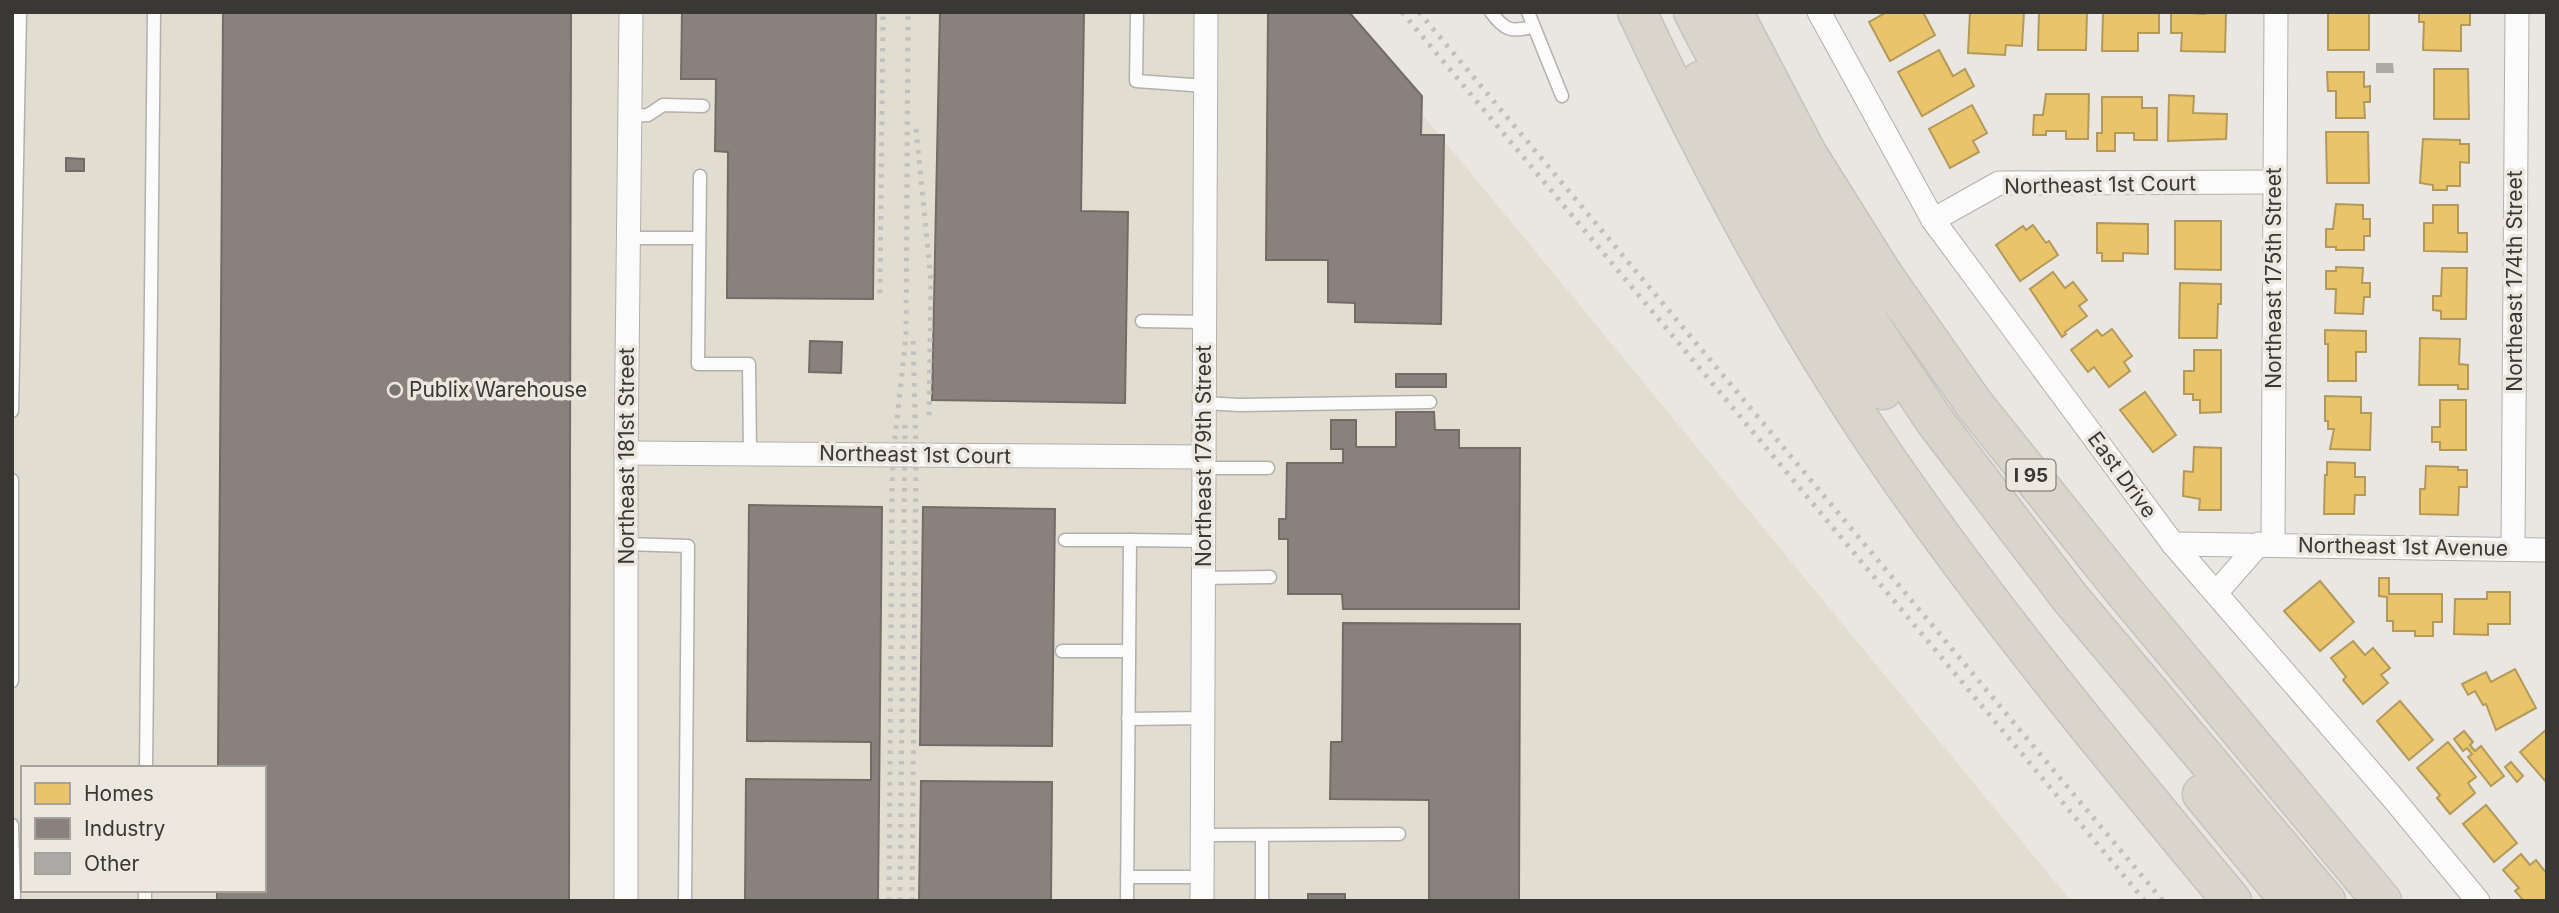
<svg xmlns="http://www.w3.org/2000/svg" width="2559" height="913" viewBox="0 0 2559 913" font-family="Inter,sans-serif">
  <style>
    .built { fill: #e2ddd1; fill-rule: evenodd }
    .homes { fill: #e9c46a; stroke: #b49a5a; stroke-width: 2 }
    .industry { fill: #8a817c; stroke: #726b66; stroke-width: 2 }
    .building { fill: #acaaa7 }
    .lines { fill: none; stroke-linecap: round; stroke-linejoin: round }
    .service-casing { stroke: #b2b0ac; stroke-width: 15 }
    .minor-casing { stroke: #b2b0ac; stroke-width: 25 }
    .motorway-casing { stroke: #c5c3c1; stroke-width: 41 }
    .service { stroke: #fcfbfb; stroke-width: 12 }
    .minor { stroke: #fcfbfb; stroke-width: 23 }
    .motorway { stroke: #d9d5cb; stroke-width: 38 }
    .rail { stroke: #c0c0be; stroke-width: 5; stroke-dasharray: 3.5 7; stroke-linecap: butt }
    .poi-dot { fill: #777571; stroke: #ede8df; stroke-width: 2.5 }
    .labels { text-anchor: middle; stroke-width: 7; stroke-linejoin: round; paint-order: stroke }
    .shield { fill: #ede8df; stroke: #6f6d67; stroke-width: 2 }
    .shield-label { font-size: 19px; font-weight: bold; fill: #393834 }
    .street-label { font-size: 21px; fill: #393834; stroke: #ede8df }
    .poi-label { font-size: 21px; fill: #393834; stroke: #ede8df; text-anchor: start }
  </style>
  <rect width="100%" height="100%" fill="#eae7e2"/>
  <path class="built" d="M 12,12 L 1338,12 L 2071,901 L 12,901 ZM 23,768 L 264,768 L 264,890 L 23,890 Z"/>
  <g class="homes">
    <path d="M 1887,12 L 1923,12 L 1935,35 L 1890,61 L 1869,22 Z"/>
    <path d="M 1970,12 L 2024,12 L 2022,46 L 2006,45 L 2005,55 L 1968,53 Z"/>
    <path d="M 2039,12 L 2087,12 L 2086,50 L 2038,50 Z"/>
    <path d="M 2103,12 L 2159,12 L 2159,33 L 2138,33 L 2138,51 L 2102,51 Z"/>
    <path d="M 2171,12 L 2205,14 L 2205,12 L 2226,12 L 2225,52 L 2181,51 L 2182,33 L 2171,33 Z"/>
    <rect x="2328" y="12" width="41" height="38"/>
    <path d="M 2419,12 L 2470,12 L 2470,25 L 2461,25 L 2461,51 L 2423,50 L 2424,22 L 2419,22 Z"/>
    <path d="M 1939,50 L 1953,76 L 1965,69 L 1974,86 L 1922,116 L 1898,72 Z"/>
    <path d="M 2434,69 L 2468,69 L 2469,119 L 2434,119 Z"/>
    <path d="M 2327,72 L 2364,72 L 2364,87 L 2370,86 L 2370,102 L 2364,102 L 2365,118 L 2336,118 L 2336,91 L 2328,91 Z"/>
    <path d="M 2046,94 L 2089,94 L 2088,139 L 2066,139 L 2066,131 L 2046,131 L 2046,135 L 2033,135 L 2034,115 L 2043,115 Z"/>
    <path d="M 2169,95 L 2194,96 L 2193,113 L 2227,114 L 2226,139 L 2168,141 Z"/>
    <path d="M 2102,97 L 2142,97 L 2142,108 L 2157,108 L 2157,140 L 2134,140 L 2134,133 L 2115,133 L 2115,151 L 2097,151 L 2097,133 L 2102,133 Z"/>
    <path d="M 1972,105 L 1987,133 L 1973,141 L 1979,152 L 1950,168 L 1929,129 Z"/>
    <path d="M 2326,132 L 2368,132 L 2369,183 L 2327,183 Z"/>
    <path d="M 2423,139 L 2460,140 L 2460,144 L 2469,144 L 2469,163 L 2460,162 L 2460,186 L 2447,186 L 2447,190 L 2433,190 L 2433,185 L 2420,183 Z"/>
    <path d="M 2336,204 L 2363,205 L 2363,219 L 2370,219 L 2370,236 L 2364,236 L 2364,250 L 2336,250 L 2336,247 L 2326,247 L 2326,229 L 2333,229 Z"/>
    <path d="M 2433,205 L 2458,205 L 2458,233 L 2467,233 L 2467,252 L 2424,251 L 2424,223 L 2433,223 Z"/>
    <path d="M 2175,221 L 2221,221 L 2221,270 L 2175,269 Z"/>
    <path d="M 2097,223 L 2148,224 L 2148,254 L 2123,253 L 2123,261 L 2102,261 L 2102,253 L 2097,253 Z"/>
    <path d="M 2033,225 L 2046,243 L 2049,241 L 2058,255 L 2020,281 L 1996,245 L 2023,226 L 2026,230 Z"/>
    <path d="M 2336,267 L 2363,268 L 2362,283 L 2370,283 L 2370,297 L 2364,297 L 2363,314 L 2335,313 L 2336,289 L 2326,289 L 2326,271 L 2336,271 Z"/>
    <path d="M 2442,268 L 2467,268 L 2466,319 L 2441,319 L 2441,311 L 2433,310 L 2433,296 L 2441,296 Z"/>
    <path d="M 2053,272 L 2065,288 L 2073,282 L 2087,300 L 2079,306 L 2087,316 L 2065,332 L 2066,334 L 2062,337 L 2030,289 Z"/>
    <path d="M 2180,283 L 2221,284 L 2221,304 L 2218,304 L 2217,338 L 2179,338 Z"/>
    <path d="M 2112,329 L 2132,356 L 2124,362 L 2130,371 L 2109,387 L 2094,367 L 2088,372 L 2071,350 L 2097,330 L 2102,336 Z"/>
    <path d="M 2325,330 L 2366,331 L 2366,352 L 2356,352 L 2356,381 L 2328,381 L 2328,344 L 2325,344 Z"/>
    <path d="M 2420,338 L 2460,339 L 2459,364 L 2468,365 L 2468,389 L 2458,389 L 2458,385 L 2419,385 Z"/>
    <path d="M 2194,350 L 2221,350 L 2221,412 L 2200,413 L 2200,400 L 2193,400 L 2193,394 L 2184,394 L 2184,371 L 2194,371 Z"/>
    <path d="M 2145,392 L 2176,435 L 2153,452 L 2120,410 Z"/>
    <path d="M 2325,396 L 2361,397 L 2361,413 L 2371,413 L 2370,450 L 2330,449 L 2334,429 L 2328,429 L 2328,421 L 2325,421 Z"/>
    <path d="M 2440,400 L 2466,400 L 2466,450 L 2440,450 L 2440,442 L 2432,442 L 2432,427 L 2440,427 Z"/>
    <path d="M 2194,447 L 2221,448 L 2221,510 L 2199,510 L 2200,499 L 2183,496 L 2184,471 L 2193,472 Z"/>
    <path d="M 2327,462 L 2355,463 L 2355,477 L 2365,477 L 2365,495 L 2355,495 L 2354,514 L 2324,514 L 2325,475 L 2327,475 Z"/>
    <path d="M 2426,466 L 2458,467 L 2458,470 L 2467,470 L 2467,487 L 2459,487 L 2458,515 L 2420,514 L 2420,489 L 2425,489 Z"/>
    <path d="M 2379,578 L 2389,578 L 2389,594 L 2442,594 L 2442,622 L 2433,622 L 2433,636 L 2415,636 L 2415,631 L 2393,631 L 2393,621 L 2387,621 L 2387,597 L 2379,596 Z"/>
    <path d="M 2320,581 L 2354,622 L 2320,651 L 2284,611 Z"/>
    <path d="M 2487,592 L 2510,592 L 2510,624 L 2488,624 L 2488,635 L 2454,634 L 2455,599 L 2487,599 Z"/>
    <path d="M 2353,641 L 2365,655 L 2373,648 L 2390,668 L 2381,675 L 2388,683 L 2363,704 L 2343,680 L 2346,677 L 2331,658 Z"/>
    <path d="M 2515,669 L 2536,708 L 2496,730 L 2486,704 L 2483,705 L 2475,691 L 2468,695 L 2462,684 L 2486,672 L 2491,682 Z"/>
    <path d="M 2400,701 L 2433,740 L 2409,760 L 2377,721 Z"/>
    <path d="M 2547,729 L 2547,783 L 2520,752 Z"/>
    <path d="M 2464,731 L 2473,742 L 2470,745 L 2475,751 L 2481,746 L 2504,776 L 2491,786 L 2468,757 L 2472,754 L 2467,748 L 2463,751 L 2454,739 Z"/>
    <path d="M 2448,742 L 2476,777 L 2468,783 L 2475,793 L 2450,814 L 2437,798 L 2440,795 L 2417,768 Z"/>
    <path d="M 2511,762 L 2523,776 L 2517,782 L 2505,767 Z"/>
    <path d="M 2486,805 L 2517,843 L 2494,862 L 2463,824 Z"/>
    <path d="M 2521,854 L 2530,865 L 2536,860 L 2547,874 L 2547,901 L 2524,901 L 2515,891 L 2519,888 L 2503,870 Z"/>
  </g>
  <g class="industry">
    <path d="M 223,12 L 571,12 L 569,901 L 217,901 L 217,890 L 264,890 L 264,768 L 218,768 Z"/>
    <path d="M 682,12 L 876,12 L 873,299 L 727,298 L 728,152 L 715,151 L 716,79 L 681,79 Z"/>
    <path d="M 940,12 L 1084,12 L 1081,211 L 1128,212 L 1125,403 L 932,400 Z"/>
    <path d="M 1268,12 L 1349,12 L 1422,96 L 1421,135 L 1444,135 L 1441,324 L 1355,322 L 1355,303 L 1328,302 L 1328,260 L 1266,260 Z"/>
    <path d="M 66,158 L 84,159 L 84,171 L 66,171 Z"/>
    <path d="M 810,341 L 842,342 L 841,373 L 809,372 Z"/>
    <rect x="1396" y="374" width="50" height="13"/>
    <path d="M 1396,412 L 1434,412 L 1435,430 L 1459,430 L 1459,448 L 1520,448 L 1519,609 L 1343,609 L 1342,594 L 1288,594 L 1288,539 L 1279,539 L 1279,519 L 1286,519 L 1287,463 L 1343,463 L 1343,449 L 1331,449 L 1331,420 L 1356,420 L 1356,447 L 1396,447 Z"/>
    <path d="M 749,505 L 882,507 L 878,901 L 745,901 L 746,779 L 871,780 L 871,742 L 747,741 Z"/>
    <path d="M 923,507 L 1055,509 L 1052,746 L 920,745 Z"/>
    <path d="M 1343,623 L 1520,624 L 1519,901 L 1429,901 L 1429,800 L 1330,799 L 1331,742 L 1342,742 Z"/>
    <path d="M 921,781 L 1052,782 L 1051,901 L 919,901 Z"/>
    <rect x="1308" y="894" width="37" height="7"/>
  </g>
  <path class="building" d="M 2376,63 L 2393,63 L 2394,73 L 2376,73 Z"/>
  <g class="lines">
    <defs>
      <g id="service">
        <path d="M 1137,12 L 1136,81 L 1206,86"/>
        <path d="M 1491,12 C 1505,31 1511,32 1533,27"/>
        <path d="M 1528,12 L 1562,96"/>
        <path d="M 630,116 L 648,115 L 663,105 L 703,106"/>
        <path d="M 700,176 L 698,364 L 749,364 L 750,452"/>
        <path d="M 629,238 L 699,238"/>
        <path d="M 1142,321 L 1205,322"/>
        <path d="M 1204,403 L 1239,405 L 1430,402"/>
        <path d="M 12,411 L 20,12"/>
        <path d="M 1204,468 L 1268,468"/>
        <path d="M 12,480 L 12,681"/>
        <path d="M 1065,540 L 1130,540 L 1127,901"/>
        <path d="M 1130,540 L 1203,541"/>
        <path d="M 626,544 L 688,546 L 685,901"/>
        <path d="M 1203,578 L 1270,577"/>
        <path d="M 1062,651 L 1129,651"/>
        <path d="M 1128,719 L 1203,718"/>
        <path d="M 146,768 L 154,12"/>
        <path d="M 12,825 L 14,901"/>
        <path d="M 1202,835 L 1399,834"/>
        <path d="M 1262,835 L 1262,901"/>
        <path d="M 1127,877 L 1202,877"/>
        <path d="M 145,901 L 145,890"/>
      </g>
      <g id="minor">
        <path d="M 1819,12 L 1933,220 L 2173,544 L 2392,797 L 2478,901"/>
        <path d="M 1933,220 L 1999,183 L 2275,182"/>
        <path d="M 626,453 L 1204,457"/>
        <path d="M 2173,544 L 2547,550"/>
        <path d="M 2273,544 L 2276,12"/>
        <path d="M 2513,549 L 2517,12"/>
        <path d="M 2216,593 L 2259,544"/>
        <path d="M 626,901 L 626,453 L 631,12"/>
        <path d="M 1202,901 L 1206,12"/>
      </g>
      <g id="motorway">
        <path d="M 1637,12 C 1713,173 1797,331 1899,477 C 2002,624 2117,763 2232,901"/>
        <path d="M 1693,12 L 1773,165 L 1878,336 L 1934,420 L 2071,599 L 2326,901"/>
        <path d="M 1733,12 L 1808,155 L 1884,276 L 1974,404 L 2123,590 L 2382,901"/>
        <path d="M 1700,81 L 1750,182 L 1848,340 L 1883,390"/>
        <path d="M 2202,794 L 2290,901"/>
      </g>
    </defs>
    <use href="#service" class="service-casing"/>
    <use href="#minor" class="minor-casing"/>
    <use href="#motorway" class="motorway-casing"/>
    <use href="#service" class="service"/>
    <use href="#minor" class="minor"/>
    <use href="#motorway" class="motorway"/>
    <g class="rail">
      <path d="M 1402,12 L 2145,901"/>
      <path d="M 1419,12 L 2163,901"/>
      <path d="M 916,129 L 931,280 L 929,421"/>
      <path d="M 880,293 L 883,12"/>
      <path d="M 889,901 L 892,495 L 893,455 L 906,337 L 908,12"/>
      <path d="M 900,901 L 905,424"/>
      <path d="M 912,901 L 916,455 L 913,337"/>
    </g>
  </g>
  <circle class="poi-dot" cx="395" cy="390" r="7"/>
  <g class="labels">
    <rect class="shield" x="2006.5" y="459.5" width="49" height="31" rx="5"/>
    <g class="shield-label">
      <text x="2031" y="482">I 95</text>
    </g>
    <g class="street-label">
      <text transform="translate(2100 185) rotate(-1)" y="7">Northeast 1st Court</text>
      <text transform="translate(2274 278) rotate(-90)" y="7">Northeast 175th Street</text>
      <text transform="translate(2515 281) rotate(-90)" y="7">Northeast 174th Street</text>
      <text transform="translate(915 455) rotate(1)" y="7">Northeast 1st Court</text>
      <text transform="translate(627 456) rotate(-90)" y="7">Northeast 181st Street</text>
      <text transform="translate(1204 456) rotate(-90)" y="7">Northeast 179th Street</text>
      <text transform="translate(2122 475) rotate(54)" y="7">East Drive</text>
      <text transform="translate(2403 547) rotate(1)" y="7">Northeast 1st Avenue</text>
    </g>
    <g class="poi-label">
      <text x="409" y="397">Publix Warehouse</text>
    </g>
  </g>
  <rect width="2559" height="913" fill="none" stroke="#393834" stroke-width="28"/>
  <rect x="21" y="766" width="245" height="126" fill="#ede8df" stroke="#a5a29b" stroke-width="2"/>
  <rect x="35" y="783" width="35" height="21" fill="#e9c46a" stroke="#a5a29b" stroke-width="2"/>
  <text x="84" y="801" font-size="21" fill="#393834">Homes</text>
  <rect x="35" y="818" width="35" height="21" fill="#8a817c" stroke="#a5a29b" stroke-width="2"/>
  <text x="84" y="836" font-size="21" fill="#393834">Industry</text>
  <rect x="35" y="853" width="35" height="21" fill="#acaaa7" stroke="#a5a29b" stroke-width="2"/>
  <text x="84" y="871" font-size="21" fill="#393834">Other</text>
</svg>
